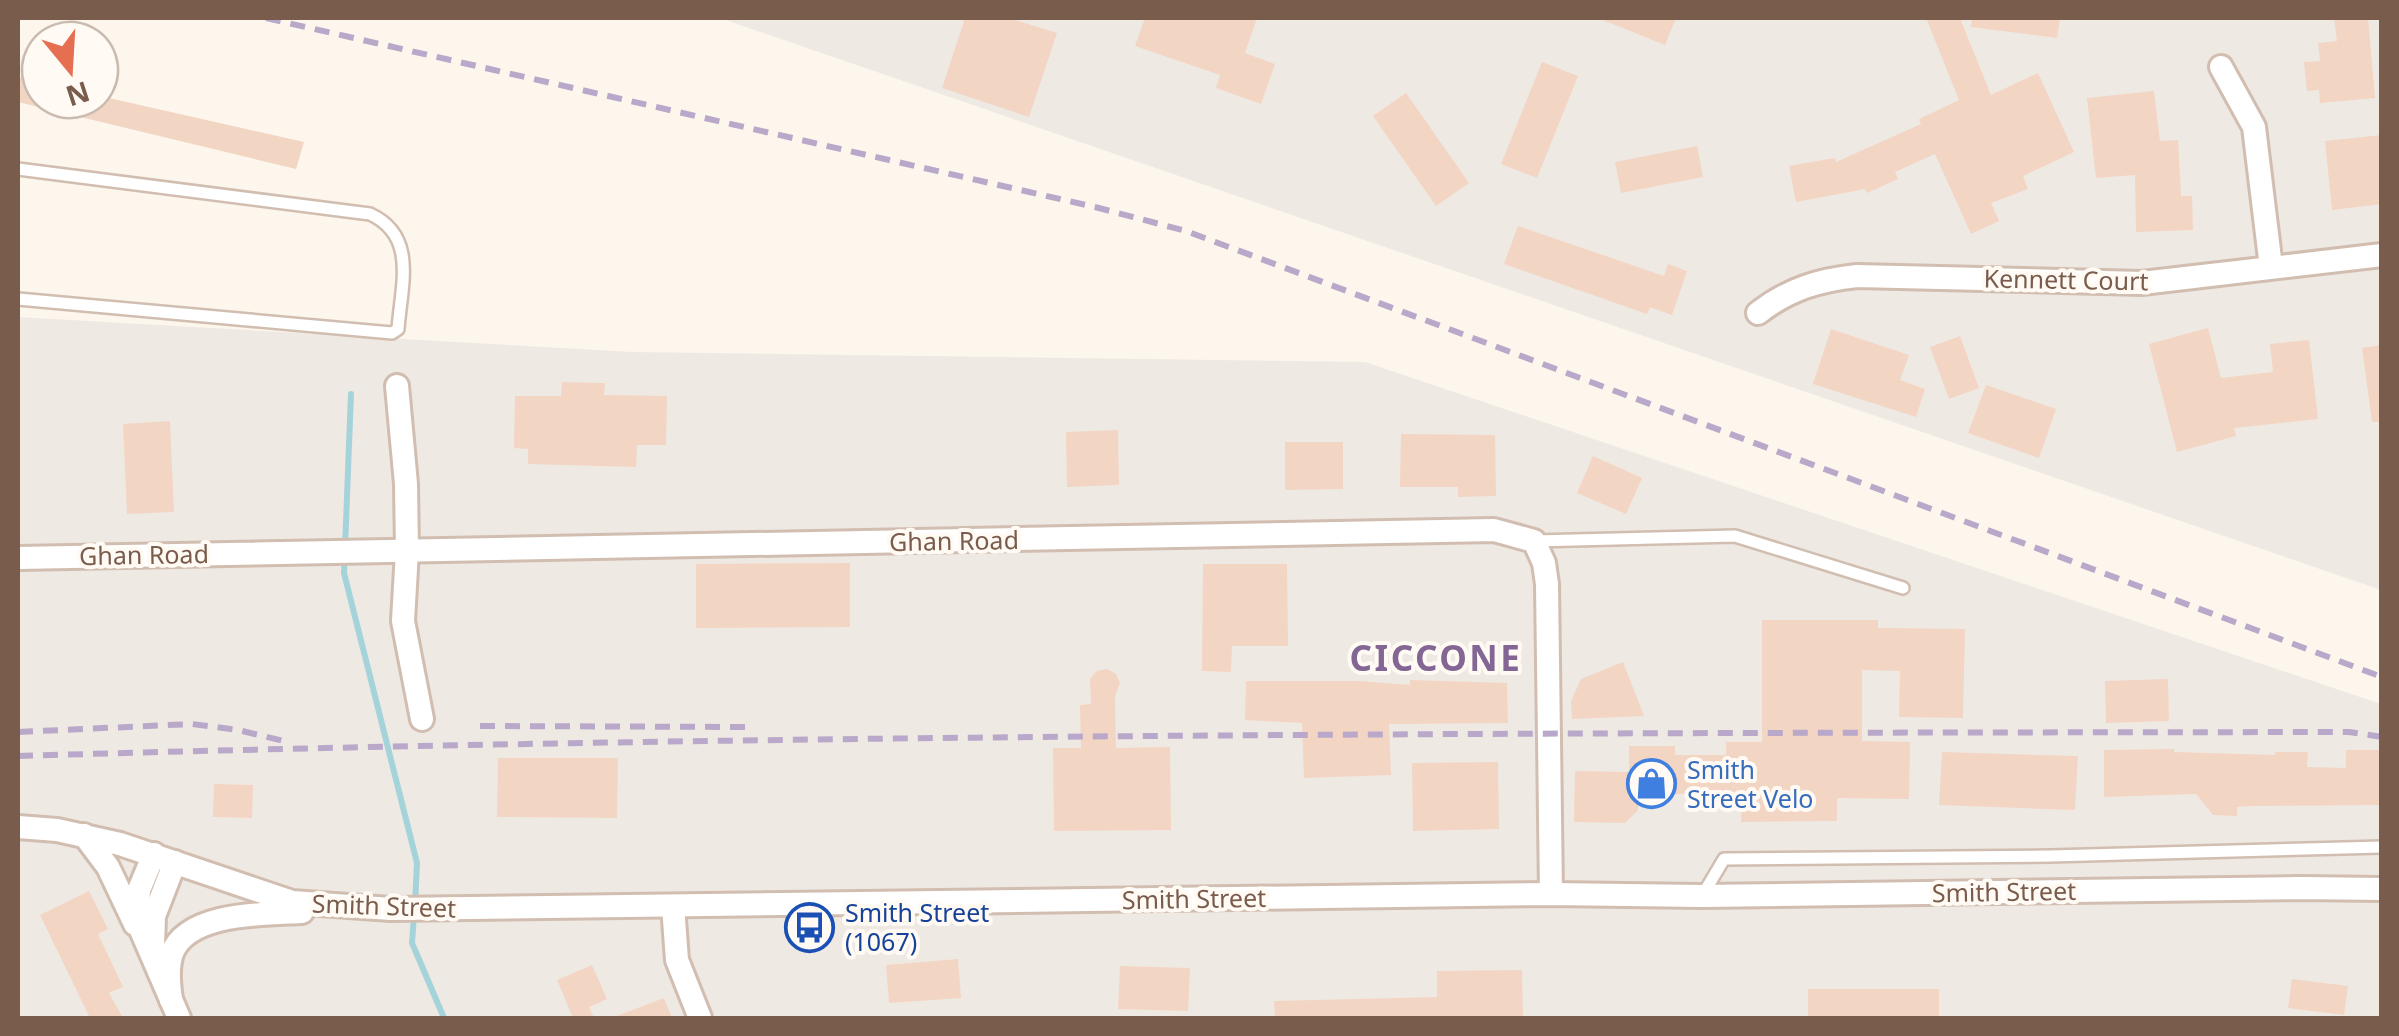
<svg xmlns="http://www.w3.org/2000/svg" width="2399" height="1036" viewBox="0 0 2399 1036" font-family="'Noto Sans',sans-serif">
  <style>
    .industrial { fill: #efe9e4 }
    .lines { fill: none; stroke-linecap: round; stroke-linejoin: round }
    .stream { stroke: #a5d3da; stroke-width: 6 }
    .building { fill: #f3d5c3 }
    .service-casing { stroke: #d1beb0; stroke-width: 16 }
    .minor-casing { stroke: #d1beb0; stroke-width: 28 }
    .service { stroke: #fff; stroke-width: 11 }
    .minor { stroke: #fff; stroke-width: 22 }
    .rail { stroke: #b9a8c9; stroke-width: 6; stroke-dasharray: 15 10; stroke-linecap: butt }
    .labels { text-anchor: middle; stroke-width: 8; stroke-linejoin: round; paint-order: stroke }
    .street-label { font-size: 25px; fill: #7a5c4d; stroke: #fffaf3 }
    .shop-label { font-size: 25px; fill: #366cbe; stroke: #fffaf3; text-anchor: start }
    .transit-label { font-size: 25px; fill: #164399; stroke: #fffaf3; text-anchor: start }
    .district-label { font-size: 35px; font-weight: bold; letter-spacing: 2.5px; fill: #846695; stroke: #fffaf3 }
  </style>
  <rect width="100%" height="100%" fill="#fdf6ec"/>
  <g class="industrial">
    <path d="M 720,18 L 2381,18 L 2381,590 Z"/>
    <path d="M 18,317 L 632,352 L 1365,362 L 2381,704 L 2381,1018 L 18,1018 Z"/>
  </g>
  <g class="lines">
    <g class="stream">
      <path d="M 351,394 L 344,573 L 417,863 L 415,904"/>
      <path d="M 414,916 L 412,943 L 444,1018"/>
    </g>
  </g>
  <g class="building">
    <path d="M 965,18 L 1009,18 L 1057,33 L 1029,117 L 942,88 Z"/>
    <path d="M 1145,18 L 1257,18 L 1245,53 L 1275,64 L 1261,104 L 1216,88 L 1220,75 L 1135,46 Z"/>
    <path d="M 1598,18 L 1676,18 L 1665,45 Z"/>
    <path d="M 1926,18 L 1960,18 L 1991,95 L 2038,73 L 2074,152 L 2023,176 L 2028,189 L 1991,203 L 1999,221 L 1971,234 L 1935,154 L 1895,172 L 1898,179 L 1867,193 L 1865,189 L 1796,202 L 1789,166 L 1835,158 L 1836,162 L 1921,124 L 1919,119 L 1959,100 Z"/>
    <path d="M 1972,18 L 2060,18 L 2057,38 L 1971,27 Z"/>
    <path d="M 2334,18 L 2368,18 L 2375,98 L 2320,103 L 2319,90 L 2307,91 L 2304,62 L 2320,61 L 2318,43 L 2337,41 Z"/>
    <path d="M 1542,62 L 1578,76 L 1537,178 L 1501,164 Z"/>
    <path d="M 18,77 L 40,82 L 40,100 L 100,100 L 100,96 L 304,142 L 296,169 L 18,102 Z"/>
    <path d="M 2154,91 L 2160,141 L 2178,140 L 2181,196 L 2192,196 L 2193,230 L 2136,232 L 2135,175 L 2096,178 L 2087,98 Z"/>
    <path d="M 1406,93 L 1469,183 L 1436,206 L 1373,116 Z"/>
    <path d="M 2382,135 L 2382,204 L 2332,210 L 2325,141 Z"/>
    <path d="M 1697,146 L 1703,177 L 1621,193 L 1615,162 Z"/>
    <path d="M 1518,226 L 1664,276 L 1668,264 L 1687,271 L 1672,315 L 1650,307 L 1647,314 L 1504,264 Z"/>
    <path d="M 2208,328 L 2221,378 L 2273,372 L 2270,344 L 2309,340 L 2318,419 L 2234,428 L 2236,436 L 2177,452 L 2149,344 Z"/>
    <path d="M 1831,329 L 1909,355 L 1900,380 L 1925,389 L 1916,417 L 1813,384 Z"/>
    <path d="M 1960,336 L 1979,388 L 1949,399 L 1930,347 Z"/>
    <path d="M 2382,345 L 2382,422 L 2372,422 L 2362,348 Z"/>
    <path d="M 562,382 L 605,383 L 604,395 L 667,396 L 666,445 L 637,445 L 636,467 L 528,464 L 528,449 L 514,448 L 515,396 L 561,396 Z"/>
    <path d="M 1986,385 L 2056,409 L 2039,458 L 1968,433 Z"/>
    <path d="M 170,421 L 174,512 L 127,514 L 123,424 Z"/>
    <path d="M 1118,430 L 1119,485 L 1067,487 L 1066,432 Z"/>
    <path d="M 1401,434 L 1495,435 L 1496,496 L 1458,497 L 1458,487 L 1400,487 Z"/>
    <path d="M 1285,442 L 1343,442 L 1343,489 L 1285,490 Z"/>
    <path d="M 1593,456 L 1642,478 L 1626,514 L 1577,493 Z"/>
    <path d="M 850,563 L 850,627 L 696,628 L 696,564 Z"/>
    <path d="M 1203,564 L 1287,564 L 1288,646 L 1232,646 L 1231,672 L 1202,671 Z"/>
    <path d="M 1762,620 L 1878,620 L 1878,628 L 1965,629 L 1963,718 L 1899,717 L 1900,671 L 1862,670 L 1862,741 L 1910,742 L 1909,799 L 1837,798 L 1837,821 L 1741,822 L 1742,794 L 1638,794 L 1638,810 L 1625,823 L 1574,822 L 1575,771 L 1629,772 L 1629,746 L 1675,746 L 1675,755 L 1726,755 L 1726,742 L 1762,742 Z"/>
    <path d="M 1623,662 L 1644,716 L 1572,719 L 1571,701 L 1581,679 Z"/>
    <path d="M 1107,669 L 1116,674 L 1120,683 L 1115,696 L 1116,748 L 1170,747 L 1171,830 L 1054,831 L 1053,748 L 1081,748 L 1080,705 L 1091,704 L 1090,679 L 1097,671 Z"/>
    <path d="M 2168,679 L 2169,721 L 2106,723 L 2105,681 Z"/>
    <path d="M 1410,680 L 1507,683 L 1508,723 L 1389,724 L 1391,775 L 1304,778 L 1302,723 L 1245,720 L 1246,681 L 1359,681 L 1410,685 Z"/>
    <path d="M 2174,749 L 2174,752 L 2275,755 L 2275,752 L 2308,752 L 2307,767 L 2346,768 L 2346,750 L 2382,750 L 2382,805 L 2250,806 L 2237,807 L 2237,816 L 2213,815 L 2196,794 L 2104,797 L 2104,750 Z"/>
    <path d="M 1942,752 L 2078,756 L 2075,810 L 1939,805 Z"/>
    <path d="M 498,758 L 618,758 L 617,818 L 497,817 Z"/>
    <path d="M 1498,762 L 1499,829 L 1413,831 L 1412,763 Z"/>
    <path d="M 214,784 L 253,785 L 252,818 L 213,817 Z"/>
    <path d="M 89,891 L 108,929 L 98,934 L 123,987 L 109,993 L 123,1018 L 90,1018 L 40,915 Z"/>
    <path d="M 958,959 L 961,998 L 889,1003 L 886,965 Z"/>
    <path d="M 592,965 L 607,999 L 589,1007 L 594,1018 L 573,1018 L 557,980 Z"/>
    <path d="M 1120,966 L 1190,968 L 1188,1011 L 1118,1009 Z"/>
    <path d="M 1522,970 L 1523,1018 L 1275,1018 L 1274,1001 L 1437,997 L 1437,971 Z"/>
    <path d="M 2292,979 L 2348,986 L 2344,1015 L 2288,1008 Z"/>
    <rect x="1808" y="989" width="131" height="29"/>
    <path d="M 664,998 L 672,1018 L 615,1018 L 614,1017 Z"/>
  </g>
  <g class="lines">
    <defs>
      <g id="service">
        <path d="M 18,169 L 370,214 C 418,236 401,286 398,329 L 392,333 L 18,299"/>
        <path d="M 1534,541 L 1735,536 L 1903,588"/>
        <path d="M 1702,896 L 1724,859 L 2050,856 L 2382,847"/>
      </g>
      <g id="minor">
        <path d="M 2221,67 L 2254,127 L 2271,267"/>
        <path d="M 1758,313 C 1789,289 1819,280 1857,276 L 2142,283 L 2382,255"/>
        <path d="M 397,386 L 406,484 L 407,551 L 403,621 L 422,719"/>
        <path d="M 18,558 L 1494,530 L 1534,541 L 1544,563 L 1547,584 L 1551,894"/>
        <path d="M 18,827 L 57,830 L 120,844 L 292,902 L 391,909 L 1551,894 L 1702,896 L 2300,888 L 2382,889"/>
        <path d="M 84,835 L 108,867 L 135,924"/>
        <path d="M 154,854 L 139,890 L 137,921 L 179,1018"/>
        <path d="M 673,906 L 677,960 L 700,1018"/>
        <path d="M 153,947 L 154,916 L 175,862"/>
        <path d="M 171,1000 C 169,985 167,968 172,953 C 188,912 264,914 302,912"/>
      </g>
    </defs>
    <use href="#service" class="service-casing"/>
    <use href="#minor" class="minor-casing"/>
    <use href="#service" class="service"/>
    <use href="#minor" class="minor"/>
    <g class="rail">
      <path d="M 266,18 L 1095,207 L 1186,231 L 2382,677"/>
      <path d="M 480,726 L 750,727"/>
      <path d="M 18,732 L 192,724 L 238,730 L 284,741"/>
      <path d="M 18,756 C 794,733 1572,733 2349,732 L 2382,737"/>
    </g>
  </g>
  <defs>
    <symbol id="shop-ring" viewBox="-11 -11 22 22"><circle r="9.5" fill="#fffaf3" stroke="#3f7fe0" stroke-width="1.5"/><path d="M-5-2.5h2.3a2.7 3.5 0 0 1 5.4 0H5L5.5 6h-11ZM-1.5-2.5h3a1.5 2.3 0 0 0-3 0Z" fill="#3f7fe0"/></symbol>
    <symbol id="bus-ring" viewBox="-11 -11 22 22"><circle r="9.5" fill="#fffaf3" stroke="#1a4fb4" stroke-width="1.5"/><path d="M-5-6H5V4H4V6H2V4H-2V6H-4V4H-5ZM-3.5-4V0h7V-4ZM-3.5 1.2v1.5H-2V1.2ZM2 1.2v1.5H3.5V1.2Z" fill="#1a4fb4"/></symbol>
  </defs>
  <g fill-rule="evenodd">
    <use href="#shop-ring" x="1624" y="756" width="55" height="55"/>
    <use href="#bus-ring" x="782" y="900" width="55" height="55"/>
  </g>
  <g class="labels">
    <g class="street-label">
      <text transform="translate(2066 280) rotate(1)" y="9">Kennett Court</text>
      <text transform="translate(954 541) rotate(-1)" y="9">Ghan Road</text>
      <text transform="translate(144 555) rotate(-1)" y="9">Ghan Road</text>
      <text transform="translate(2004 892) rotate(-1)" y="9">Smith Street</text>
      <text transform="translate(1194 899) rotate(-1)" y="9">Smith Street</text>
      <text transform="translate(384 906) rotate(2)" y="9">Smith Street</text>
    </g>
    <g class="shop-label">
      <text x="1687" y="779">Smith<tspan x="1687" dy="29">Street Velo</tspan></text>
    </g>
    <g class="transit-label">
      <text x="845" y="922">Smith Street<tspan x="845" dy="29">(1067)</tspan></text>
    </g>
    <g class="district-label">
      <text x="1436" y="671">CICCONE</text>
    </g>
  </g>
  <rect width="2399" height="1036" fill="none" stroke="#7a5c4d" stroke-width="40"/>
  <g transform="translate(70 70) rotate(162)"><circle r="48" fill="#fffaf3" stroke="#cabbb1" stroke-width="2.5"/>
  <path d="M0-8L18 38L0 25L-18 38Z" fill="#e76f51"/>
  <text y="-15" font-size="28" font-weight="bold" text-anchor="middle" fill="#7a5c4d">N</text>
  </g>
</svg>
